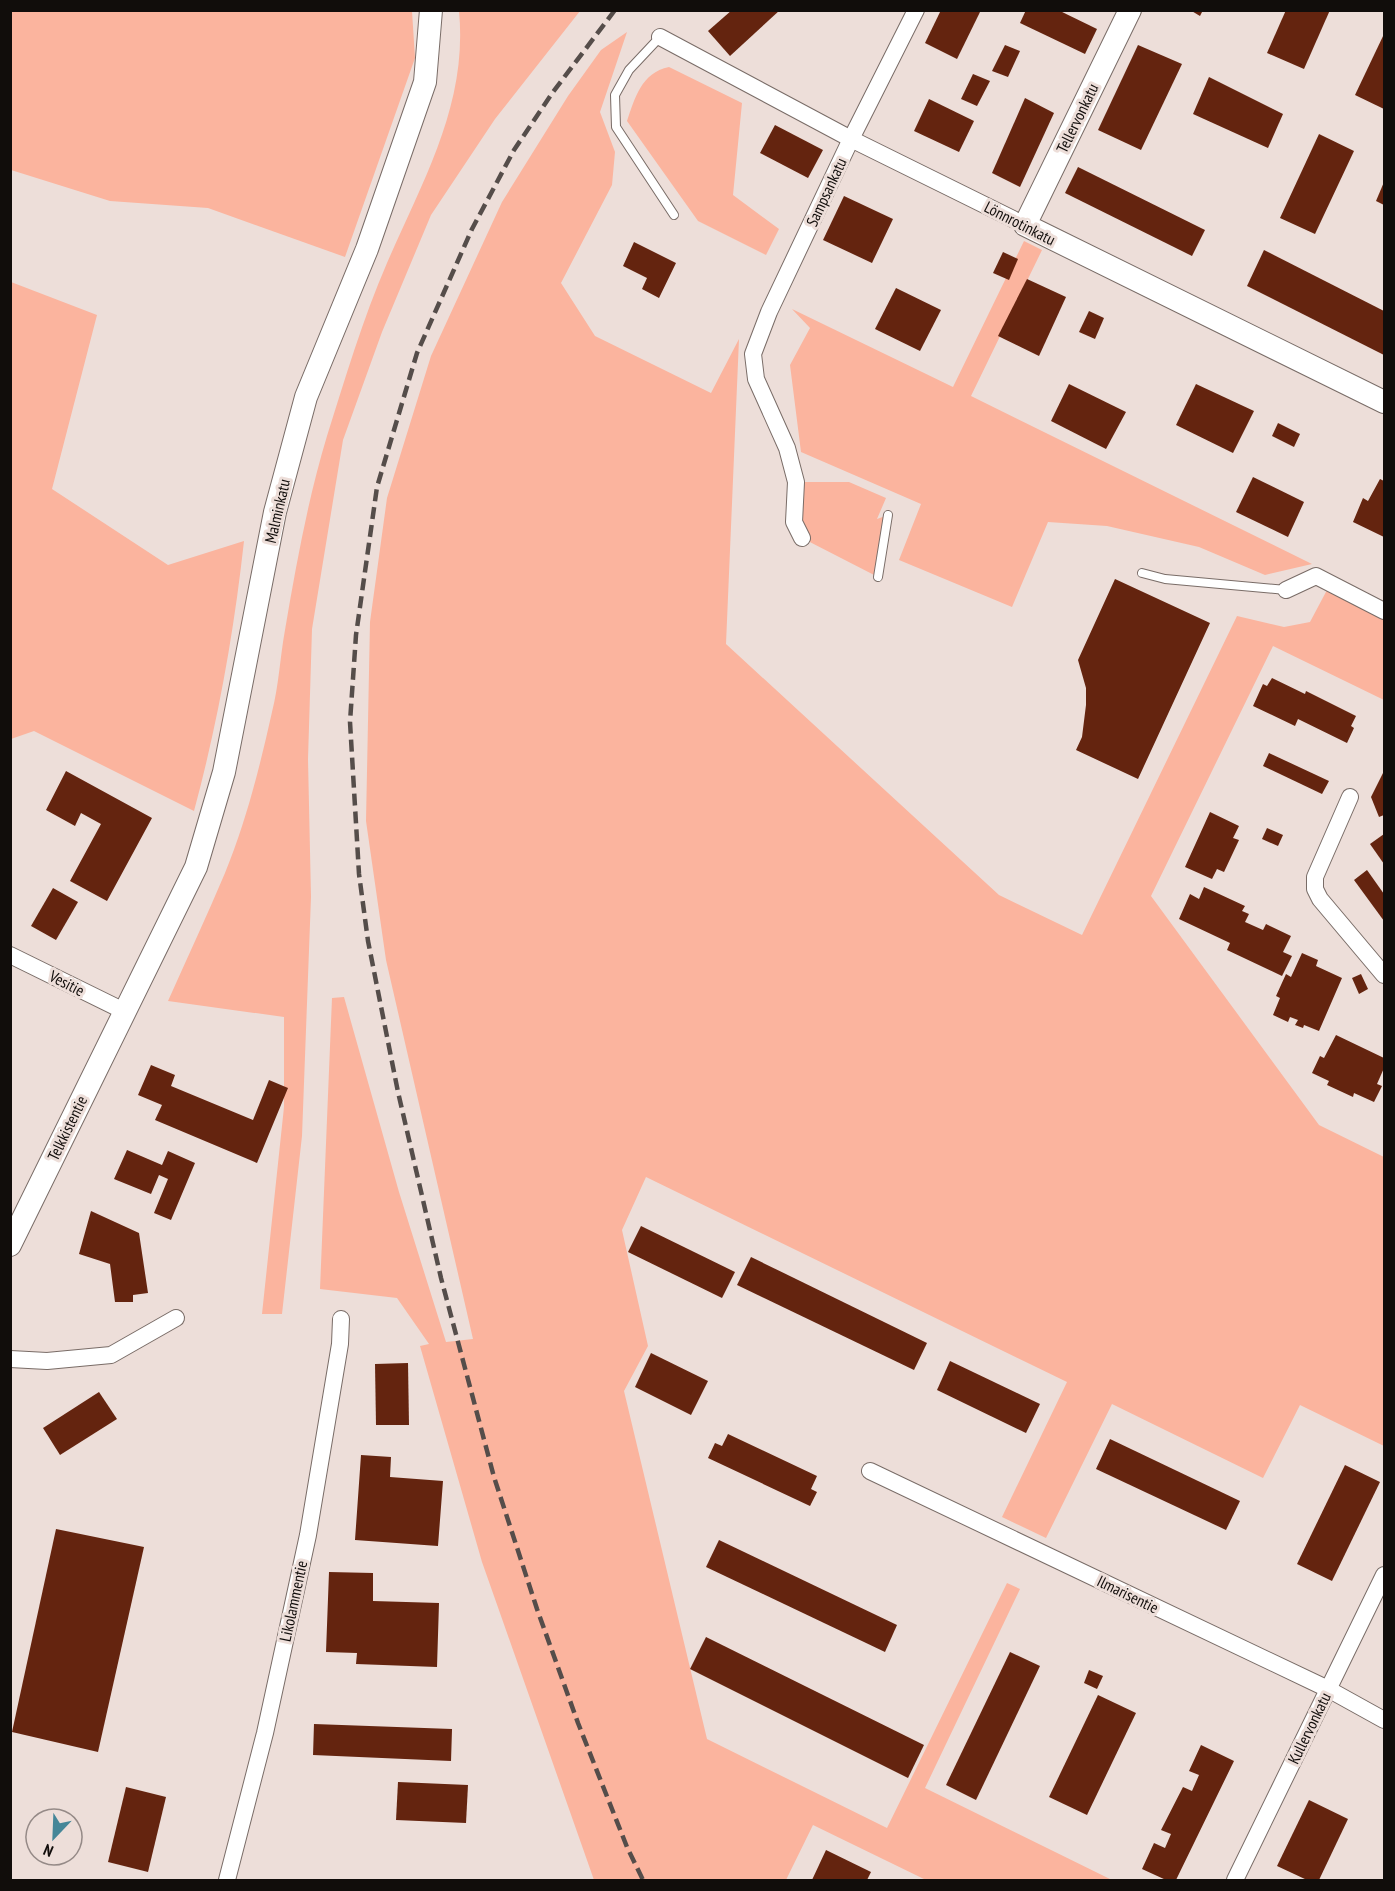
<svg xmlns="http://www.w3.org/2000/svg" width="1395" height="1891" viewBox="0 0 1395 1891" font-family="'PT Sans Narrow',sans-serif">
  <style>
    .green { fill: #fbb49e }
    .building { fill: #64240f }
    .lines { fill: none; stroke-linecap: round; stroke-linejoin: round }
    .lane-casing { stroke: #796c67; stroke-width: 10 }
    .street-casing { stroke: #796c67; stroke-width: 18 }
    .secondary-casing { stroke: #796c67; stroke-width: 24 }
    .lane { stroke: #fff; stroke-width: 8 }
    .street { stroke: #fff; stroke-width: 16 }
    .secondary { stroke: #fff; stroke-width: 22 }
    .rail { stroke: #554d4a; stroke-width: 4.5; stroke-dasharray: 12 6; stroke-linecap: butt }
    .labels { text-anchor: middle; stroke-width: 6; stroke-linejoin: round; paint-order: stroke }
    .street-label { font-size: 16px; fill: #110d0b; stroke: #edded9 }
  </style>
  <rect width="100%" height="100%" fill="#edded9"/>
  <g class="green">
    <path d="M 11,10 L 412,11 L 415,58 L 345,257 L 208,208 L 110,201 L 11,170 Z"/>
    <path d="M 459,11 L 580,11 L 495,119 L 431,215 L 382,332 L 343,440 L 312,629 L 308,759 L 311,897 L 302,1136 L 282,1314 L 262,1314 L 284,1107 L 284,1017 L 168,1001 C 187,958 207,916 225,873 C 246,822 260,766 272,712 C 279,685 280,657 285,630 C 296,565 308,499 327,436 C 345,379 363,318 387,263 C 423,180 468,104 459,11 Z"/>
    <path d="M 627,32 L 600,112 L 615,152 L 612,185 L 561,283 L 595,336 L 711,393 L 739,339 L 726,644 L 999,895 L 1082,935 L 1237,616 L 1284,627 L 1310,622 L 1327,590 L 1384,617 L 1384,700 L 1273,646 L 1151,896 L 1319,1125 L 1384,1157 L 1384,1446 L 1300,1405 L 1263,1478 L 1112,1404 L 1046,1538 L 1002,1517 L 1067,1382 L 646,1177 L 622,1230 L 648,1346 L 624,1391 L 707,1739 L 887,1828 L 1007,1583 L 1020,1589 L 925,1788 L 1112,1880 L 926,1880 L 813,1825 L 786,1880 L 594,1880 L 482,1562 L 420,1346 L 429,1344 L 397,1298 L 320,1289 L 332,998 L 344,997 L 399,1192 L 446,1342 L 473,1339 L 386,960 L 366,821 L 370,622 L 387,498 L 431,356 L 502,202 L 568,96 L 601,50 Z"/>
    <path d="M 669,67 L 742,103 L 733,195 L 779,229 L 766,255 L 698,221 L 627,121 C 635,98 641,73 669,67 Z"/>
    <path d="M 1024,241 L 1042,250 L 971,396 L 1312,564 L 1265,575 L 1199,547 L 1107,526 L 1048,522 L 1012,607 L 899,560 L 921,504 L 801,452 L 790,365 L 810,328 L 792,309 L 953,387 Z"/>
    <path d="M 11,282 L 97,315 L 52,489 L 168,565 L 244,541 C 234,632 218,722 194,811 L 34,731 L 11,739 Z"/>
    <path d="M 796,482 L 849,482 L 886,498 L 877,519 L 888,515 L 878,577 L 802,538 Z"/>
  </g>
  <g class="building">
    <path d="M 732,10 L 780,10 L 730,56 L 708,31 Z"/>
    <path d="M 941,10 L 981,10 L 957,59 L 925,43 Z"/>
    <path d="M 1026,10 L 1058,10 L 1097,29 L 1085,54 L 1020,23 Z"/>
    <path d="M 1190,10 L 1203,10 L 1200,16 Z"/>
    <path d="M 1286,10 L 1330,10 L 1304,69 L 1267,53 Z"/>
    <path d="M 1384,34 L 1384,109 L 1355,95 Z"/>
    <path d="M 1005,45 L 1020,51 L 1008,77 L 992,71 Z"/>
    <path d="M 1138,45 L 1182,64 L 1141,150 L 1098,130 Z"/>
    <path d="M 973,74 L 990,81 L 977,106 L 961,99 Z"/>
    <path d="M 1209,77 L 1283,114 L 1268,148 L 1193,114 Z"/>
    <path d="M 1025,98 L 1054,113 L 1020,187 L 992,173 Z"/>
    <path d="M 929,99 L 974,121 L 959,152 L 914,131 Z"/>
    <path d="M 775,125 L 823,150 L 808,178 L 760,153 Z"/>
    <path d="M 1319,134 L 1354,151 L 1315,234 L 1280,218 Z"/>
    <path d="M 1078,167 L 1205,230 L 1192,256 L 1065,193 Z"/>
    <path d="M 1384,182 L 1384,205 L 1376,201 Z"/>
    <path d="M 844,196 L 893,219 L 872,263 L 823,240 Z"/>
    <path d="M 634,242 L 676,263 L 659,298 L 642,289 L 647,278 L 623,266 Z"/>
    <path d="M 1264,250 L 1384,311 L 1384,355 L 1247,286 Z"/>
    <path d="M 1003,252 L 1018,259 L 1009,280 L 993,273 Z"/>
    <path d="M 1027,279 L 1066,297 L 1039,356 L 998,336 Z"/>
    <path d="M 896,288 L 941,310 L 920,351 L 875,329 Z"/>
    <path d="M 1089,311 L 1104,318 L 1095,339 L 1079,332 Z"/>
    <path d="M 1069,384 L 1126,412 L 1106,449 L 1051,421 Z"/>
    <path d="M 1196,384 L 1254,411 L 1233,453 L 1176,425 Z"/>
    <path d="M 1278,423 L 1300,434 L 1294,447 L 1272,436 Z"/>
    <path d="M 1253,477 L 1304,502 L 1288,537 L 1236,512 Z"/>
    <path d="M 1380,479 L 1384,481 L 1384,537 L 1353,522 L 1363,498 L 1368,501 Z"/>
    <path d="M 1115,579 L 1210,623 L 1138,779 L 1076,750 L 1082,737 L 1086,705 L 1086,688 L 1078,660 Z"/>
    <path d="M 1272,678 L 1305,694 L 1306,691 L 1356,716 L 1351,726 L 1354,728 L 1347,743 L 1298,719 L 1295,726 L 1253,706 L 1263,684 L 1267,686 Z"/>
    <path d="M 1269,753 L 1329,781 L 1322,794 L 1263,766 Z"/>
    <path d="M 66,771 L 152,818 L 107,901 L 70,881 L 101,824 L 81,813 L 75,826 L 46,810 Z"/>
    <path d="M 1384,771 L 1384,815 L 1379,817 L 1371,797 Z"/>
    <path d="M 1210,812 L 1239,826 L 1233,838 L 1239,840 L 1224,872 L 1217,869 L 1212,879 L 1185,867 Z"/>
    <path d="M 1267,828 L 1283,835 L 1278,846 L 1262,839 Z"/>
    <path d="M 1384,834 L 1384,864 L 1370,844 Z"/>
    <path d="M 1367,870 L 1384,894 L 1384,921 L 1354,880 Z"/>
    <path d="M 1204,887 L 1245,906 L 1242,911 L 1249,914 L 1245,922 L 1263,930 L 1266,924 L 1291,936 L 1283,952 L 1292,956 L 1282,976 L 1227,950 L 1230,943 L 1179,919 L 1190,894 L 1199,899 Z"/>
    <path d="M 53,888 L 78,902 L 56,940 L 31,926 Z"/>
    <path d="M 1302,953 L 1318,960 L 1316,966 L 1342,978 L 1319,1031 L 1304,1025 L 1303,1028 L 1295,1025 L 1298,1020 L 1290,1017 L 1288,1022 L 1273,1015 L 1280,998 L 1276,996 L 1286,974 L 1291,977 Z"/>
    <path d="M 1361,974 L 1368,989 L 1359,994 L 1352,978 Z"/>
    <path d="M 1336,1035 L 1384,1058 L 1384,1068 L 1377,1084 L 1382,1086 L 1374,1102 L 1354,1093 L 1353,1097 L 1327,1085 L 1329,1081 L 1312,1073 L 1320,1056 L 1324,1058 Z"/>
    <path d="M 151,1065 L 175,1075 L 171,1086 L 253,1120 L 269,1080 L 288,1088 L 257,1163 L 155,1120 L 162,1105 L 138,1095 Z"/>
    <path d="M 127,1150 L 162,1165 L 168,1151 L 195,1163 L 171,1220 L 154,1213 L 168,1179 L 159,1175 L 151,1194 L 114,1179 Z"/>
    <path d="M 91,1211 L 139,1233 L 148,1293 L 133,1295 L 133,1302 L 115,1302 L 110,1264 L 79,1254 Z"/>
    <path d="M 641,1226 L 735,1272 L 722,1298 L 628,1252 Z"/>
    <path d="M 751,1257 L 927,1343 L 914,1370 L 737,1285 Z"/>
    <path d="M 651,1353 L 708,1381 L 691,1415 L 635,1387 Z"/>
    <path d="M 950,1361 L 1040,1404 L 1026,1433 L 937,1390 Z"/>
    <path d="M 408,1363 L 409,1425 L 376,1425 L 375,1364 Z"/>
    <path d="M 99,1392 L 117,1419 L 60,1455 L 43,1428 Z"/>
    <path d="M 728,1434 L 817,1476 L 811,1489 L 817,1492 L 810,1506 L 708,1458 L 715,1443 L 722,1446 Z"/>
    <path d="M 1110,1439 L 1240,1501 L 1226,1530 L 1096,1469 Z"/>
    <path d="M 361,1455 L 391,1457 L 390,1477 L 443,1481 L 438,1546 L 355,1540 Z"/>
    <path d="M 1345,1465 L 1380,1482 L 1332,1581 L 1297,1564 Z"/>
    <path d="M 56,1529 L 144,1547 L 98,1752 L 12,1732 Z"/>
    <path d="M 719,1540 L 897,1625 L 885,1652 L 706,1567 Z"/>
    <path d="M 329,1572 L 373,1573 L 373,1601 L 439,1603 L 437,1667 L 356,1664 L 357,1653 L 326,1652 Z"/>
    <path d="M 706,1637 L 924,1745 L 908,1778 L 690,1669 Z"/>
    <path d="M 1010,1652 L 1040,1666 L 976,1800 L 946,1785 Z"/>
    <path d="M 1089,1670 L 1103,1676 L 1097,1689 L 1084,1683 Z"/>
    <path d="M 1098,1695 L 1136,1713 L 1087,1815 L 1049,1797 Z"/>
    <path d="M 314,1724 L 452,1729 L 451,1761 L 313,1755 Z"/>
    <path d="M 1201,1745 L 1234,1761 L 1176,1880 L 1166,1880 L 1142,1869 L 1154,1843 L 1165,1848 L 1171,1834 L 1161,1830 L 1183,1787 L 1192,1791 L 1199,1775 L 1189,1771 Z"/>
    <path d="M 398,1782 L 468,1785 L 466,1823 L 396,1820 Z"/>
    <path d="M 126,1787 L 166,1797 L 148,1872 L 108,1862 Z"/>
    <path d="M 1309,1800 L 1348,1819 L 1319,1880 L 1307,1880 L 1277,1866 Z"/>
    <path d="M 826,1850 L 871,1872 L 867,1880 L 812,1880 Z"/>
  </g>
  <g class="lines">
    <defs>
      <g id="lane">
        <path d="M 660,37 L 629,70 L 615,95 L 616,127 L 674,215"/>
        <path d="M 1142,573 L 1165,579 L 1286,590"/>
        <path d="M 878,577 L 888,515"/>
      </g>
      <g id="street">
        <path d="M 660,37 L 851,139 L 1025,225"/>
        <path d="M 802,538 L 794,522 L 796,482 L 787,448 L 756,379 L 753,354 L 769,312 L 851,139 L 916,10"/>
        <path d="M 1286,590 L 1316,576 L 1384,611"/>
        <path d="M 1350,797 L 1315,877 L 1315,889 L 1320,899 L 1384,975"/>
        <path d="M 10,955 L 124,1011"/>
        <path d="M 10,1359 L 47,1361 L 111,1355 L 176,1318"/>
        <path d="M 870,1471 L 1328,1689 L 1384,1720"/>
        <path d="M 227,1880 L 265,1733 L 308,1535 L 340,1344 L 341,1319"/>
        <path d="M 1235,1880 L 1384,1575"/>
      </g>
      <g id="secondary">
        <path d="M 1130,10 L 1025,225 L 1384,402"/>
        <path d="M 10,1245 L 196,867 L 224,772 L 275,512 L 306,397 L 367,249 L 425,82 L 431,10"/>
      </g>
    </defs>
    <use href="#lane" class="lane-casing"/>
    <use href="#street" class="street-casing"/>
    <use href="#secondary" class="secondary-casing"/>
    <use href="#lane" class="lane"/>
    <use href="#street" class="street"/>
    <use href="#secondary" class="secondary"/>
    <path class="rail" d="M 615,10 L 553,92 L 514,150 L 472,229 L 417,353 L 377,487 L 356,635 L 350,722 L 359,874 L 368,941 L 398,1092 L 441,1278 L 494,1477 L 537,1609 L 578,1723 L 627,1847 L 643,1880"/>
  </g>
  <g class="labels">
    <g class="street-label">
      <text transform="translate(1077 118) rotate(-64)" y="6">Tellervonkatu</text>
      <text transform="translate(826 192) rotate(-65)" y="6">Sampsankatu</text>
      <text transform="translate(1020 223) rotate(27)" y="6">Lönnrotinkatu</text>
      <text transform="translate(277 511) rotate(-77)" y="6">Malminkatu</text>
      <text transform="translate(67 983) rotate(27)" y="6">Vesitie</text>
      <text transform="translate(67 1128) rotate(-64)" y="6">Telkkistentie</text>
      <text transform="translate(1128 1594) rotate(26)" y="6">Ilmarisentie</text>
      <text transform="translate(293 1601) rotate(-78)" y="6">Likolammentie</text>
      <text transform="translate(1309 1728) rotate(-64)" y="6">Kullervonkatu</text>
    </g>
  </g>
  <rect width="1395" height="1891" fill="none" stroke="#110d0b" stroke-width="24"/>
  <g transform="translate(54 1837) rotate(203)"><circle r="28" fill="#edded9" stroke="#958a87" stroke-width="1.5"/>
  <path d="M0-4.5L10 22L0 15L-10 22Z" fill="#458698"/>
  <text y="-9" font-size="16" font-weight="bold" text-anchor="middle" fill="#110d0b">N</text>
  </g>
</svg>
